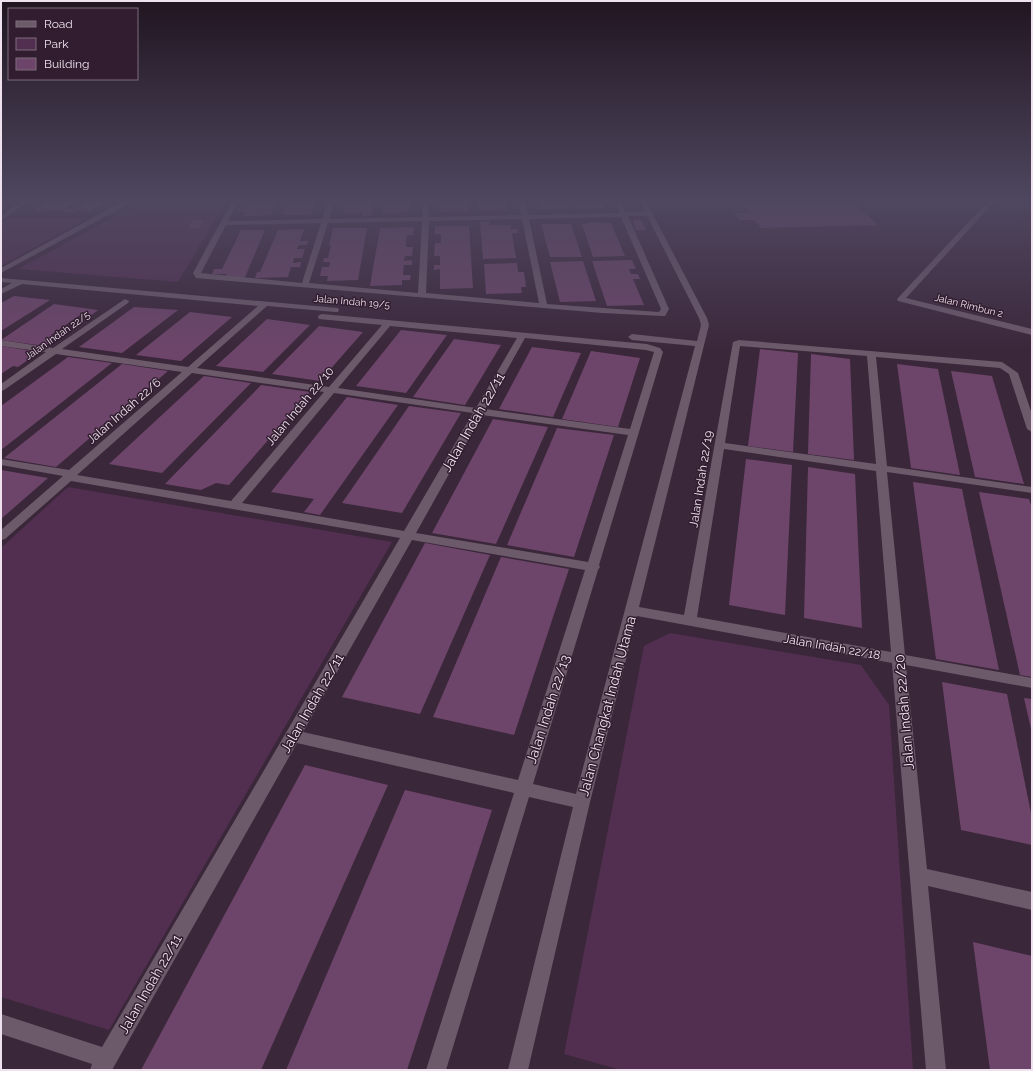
<svg xmlns="http://www.w3.org/2000/svg" width="1033" height="1071" viewBox="0 0 1033 1071" font-family="Raleway,sans-serif">
  <style>
    .green { fill: #522f50 }
    .building { fill: #6d456a }
    .lines { fill: none; stroke-linecap: round; stroke-linejoin: round }
    .minor { fill: #6c596a; fill-rule: evenodd }
    .labels { text-anchor: middle; stroke-width: 3; stroke-linejoin: round; paint-order: stroke }
    .far-street-label { font-size: 10px; fill: #efe2ee; stroke: #311d2f }
    .street-label { font-size: 12px; fill: #efe2ee; stroke: #311d2f }
    .near-street-label { font-size: 14px; fill: #efe2ee; stroke: #311d2f }
  </style>
  <rect width="100%" height="100%" fill="#3b273a"/>
  <g class="green">
    <path d="M 139,201 L 226,201 L 178,282 L 18,269 L 135,206 Z"/>
    <path d="M 88,218 L 1,266 L 1,223 L 7,219 Z"/>
    <path d="M 68,487 L 392,542 L 109,1030 L 1,997 L 1,548 Z"/>
    <path d="M 670,633 L 861,665 L 889,705 L 913,1070 L 621,1070 L 564,1054 L 644,646 Z"/>
  </g>
  <g class="building">
    <path d="M 1,201 L 10,201 L 1,209 Z"/>
    <path d="M 46,201 L 75,201 L 66,209 L 76,209 L 91,201 L 106,201 L 89,212 L 76,210 L 74,212 L 63,213 L 65,210 L 33,212 Z"/>
    <path d="M 251,201 L 276,201 L 271,215 L 244,216 L 246,212 L 238,212 L 240,209 L 247,209 Z"/>
    <path d="M 288,201 L 315,201 L 311,215 L 283,215 Z"/>
    <path d="M 346,201 L 374,201 L 371,216 L 362,216 L 362,213 L 343,214 Z"/>
    <path d="M 384,201 L 410,201 L 409,212 L 382,213 Z"/>
    <path d="M 440,201 L 469,201 L 470,211 L 440,212 Z"/>
    <path d="M 478,201 L 506,201 L 507,210 L 479,211 Z"/>
    <path d="M 537,201 L 566,201 L 568,209 L 539,209 Z"/>
    <path d="M 575,201 L 602,201 L 604,208 L 577,209 Z"/>
    <path d="M 854,202 L 878,225 L 761,228 L 755,220 L 739,220 L 734,213 L 750,213 L 744,204 Z"/>
    <path d="M 193,220 L 204,220 L 199,228 L 188,228 Z"/>
    <path d="M 633,220 L 641,220 L 646,230 L 636,230 Z"/>
    <path d="M 489,221 L 489,225 L 511,225 L 511,229 L 517,229 L 518,233 L 512,233 L 516,258 L 483,259 L 480,222 Z"/>
    <path d="M 589,222 L 611,223 L 625,256 L 593,257 L 582,224 L 590,223 Z"/>
    <path d="M 541,224 L 571,224 L 582,257 L 550,257 Z"/>
    <path d="M 435,226 L 469,226 L 473,288 L 440,289 L 440,269 L 434,270 L 434,265 L 440,265 L 440,256 L 434,256 L 435,243 L 441,243 L 441,234 L 435,234 Z"/>
    <path d="M 414,227 L 413,235 L 407,235 L 406,243 L 406,247 L 413,247 L 412,256 L 405,256 L 404,261 L 412,260 L 412,265 L 404,265 L 403,275 L 411,275 L 410,280 L 402,280 L 402,285 L 370,286 L 380,228 Z"/>
    <path d="M 333,228 L 367,228 L 358,280 L 327,281 L 328,276 L 320,276 L 322,267 L 329,267 L 330,262 L 323,262 L 324,258 L 328,258 L 331,245 L 329,245 Z"/>
    <path d="M 304,229 L 300,241 L 308,241 L 307,245 L 299,245 L 297,249 L 305,249 L 302,258 L 294,258 L 293,263 L 301,262 L 300,267 L 291,267 L 288,277 L 255,278 L 257,272 L 260,272 L 278,230 Z"/>
    <path d="M 241,230 L 265,230 L 245,277 L 225,278 L 227,274 L 212,274 L 214,269 L 222,269 Z"/>
    <path d="M 632,260 L 636,269 L 629,269 L 631,274 L 638,274 L 640,279 L 633,279 L 644,305 L 607,306 L 592,261 Z"/>
    <path d="M 583,261 L 596,301 L 560,302 L 550,262 Z"/>
    <path d="M 517,263 L 518,272 L 524,272 L 526,287 L 521,287 L 522,293 L 486,294 L 484,264 Z"/>
    <path d="M 14,296 L 50,300 L 1,331 L 1,307 L 3,305 L 1,305 L 1,303 Z"/>
    <path d="M 54,304 L 98,310 L 89,317 L 80,315 L 51,335 L 59,336 L 45,346 L 1,340 Z"/>
    <path d="M 134,307 L 178,310 L 122,353 L 79,347 Z"/>
    <path d="M 190,312 L 232,317 L 181,361 L 136,355 Z"/>
    <path d="M 267,319 L 310,325 L 263,372 L 216,366 Z"/>
    <path d="M 319,326 L 363,332 L 320,381 L 272,374 Z"/>
    <path d="M 401,330 L 447,335 L 406,393 L 356,386 Z"/>
    <path d="M 454,339 L 501,345 L 465,405 L 413,397 Z"/>
    <path d="M 1,346 L 39,352 L 18,367 L 13,366 L 1,374 Z"/>
    <path d="M 532,347 L 581,353 L 553,417 L 499,409 Z"/>
    <path d="M 760,349 L 798,353 L 793,452 L 748,446 Z"/>
    <path d="M 591,351 L 640,358 L 618,427 L 562,419 Z"/>
    <path d="M 811,354 L 850,359 L 854,460 L 808,454 Z"/>
    <path d="M 68,357 L 112,363 L 1,450 L 1,406 Z"/>
    <path d="M 122,364 L 168,371 L 56,467 L 4,458 Z"/>
    <path d="M 897,364 L 938,369 L 960,475 L 911,468 Z"/>
    <path d="M 951,371 L 992,376 L 1024,484 L 975,477 Z"/>
    <path d="M 204,376 L 251,383 L 162,473 L 109,464 Z"/>
    <path d="M 261,385 L 310,392 L 229,485 L 216,483 L 201,490 L 165,484 Z"/>
    <path d="M 347,397 L 398,405 L 320,515 L 304,512 L 314,499 L 271,492 Z"/>
    <path d="M 409,406 L 461,413 L 402,513 L 342,503 Z"/>
    <path d="M 493,419 L 548,427 L 496,544 L 432,533 Z"/>
    <path d="M 557,428 L 614,435 L 574,557 L 507,545 Z"/>
    <path d="M 746,459 L 792,465 L 785,615 L 729,605 Z"/>
    <path d="M 808,467 L 855,474 L 862,628 L 804,618 Z"/>
    <path d="M 1,470 L 48,478 L 1,519 Z"/>
    <path d="M 913,482 L 962,489 L 999,670 L 936,659 Z"/>
    <path d="M 979,492 L 1029,499 L 1032,508 L 1032,677 L 1020,675 Z"/>
    <path d="M 425,543 L 490,555 L 420,714 L 342,697 Z"/>
    <path d="M 501,557 L 569,569 L 514,735 L 433,717 Z"/>
    <path d="M 942,682 L 1007,694 L 1032,818 L 1032,845 L 961,830 Z"/>
    <path d="M 1024,698 L 1032,699 L 1032,729 L 1031,729 Z"/>
    <path d="M 305,765 L 388,785 L 261,1070 L 141,1070 Z"/>
    <path d="M 405,790 L 492,810 L 407,1070 L 286,1070 Z"/>
    <path d="M 973,942 L 1032,956 L 1032,1070 L 990,1070 Z"/>
  </g>
  <g class="lines">
    <g class="minor">
      <path d="M 21,201 L 29,201 L 1,221 L 1,216 Z"/>
      <path d="M 123,201 L 130,201 L 125,206 L 1,273 L 1,268 Z"/>
      <path d="M 232,201 L 238,201 L 228,221 L 322,219 L 328,201 L 334,201 L 329,219 L 422,217 L 423,201 L 429,201 L 429,217 L 521,215 L 519,201 L 525,201 L 528,215 L 620,213 L 615,201 L 621,201 L 626,212 L 645,212 L 640,201 L 646,201 L 707,318 L 709,325 L 639,607 L 684,615 L 733,342 L 739,340 L 1002,362 L 1018,373 L 1032,414 L 1032,432 L 1027,429 L 1009,374 L 1000,368 L 876,357 L 887,466 L 1032,487 L 1032,493 L 887,472 L 905,655 L 1032,678 L 1032,688 L 906,665 L 927,869 L 1032,892 L 1032,910 L 928,886 L 946,1070 L 926,1070 L 892,663 L 637,616 L 590,802 L 528,1070 L 508,1070 L 573,807 L 529,797 L 446,1070 L 426,1070 L 514,793 L 297,743 L 112,1070 L 90,1070 L 92,1064 L 1,1034 L 1,1014 L 102,1047 L 400,538 L 71,481 L 5,539 L 1,540 L 1,530 L 63,476 L 1,465 L 1,459 L 69,470 L 182,372 L 56,354 L 4,390 L 1,391 L 1,384 L 46,352 L 1,346 L 1,340 L 53,348 L 125,299 L 129,301 L 128,303 L 62,349 L 188,367 L 258,306 L 22,284 L 1,294 L 1,289 L 12,283 L 1,282 L 1,278 L 338,308 L 339,310 L 338,312 L 335,312 L 267,306 L 197,368 L 329,387 L 382,325 L 319,319 L 318,317 L 319,315 L 322,314 L 647,344 L 660,348 L 663,352 L 599,565 L 600,567 L 598,570 L 533,784 L 576,794 L 695,346 L 632,340 L 628,337 L 632,334 L 697,341 L 701,325 L 699,318 L 647,216 L 628,216 L 669,309 L 665,316 L 662,316 L 602,313 L 196,278 L 193,273 ZM 621,217 L 661,309 L 659,312 L 547,304 L 529,219 ZM 522,219 L 539,303 L 426,293 L 429,221 ZM 422,221 L 418,293 L 309,283 L 328,223 ZM 321,223 L 302,283 L 201,273 L 226,225 ZM 390,326 L 517,338 L 476,408 L 338,388 ZM 525,338 L 646,350 L 654,352 L 630,429 L 485,409 ZM 740,346 L 867,356 L 876,464 L 725,443 ZM 192,373 L 324,392 L 231,501 L 77,475 ZM 334,393 L 473,413 L 404,531 L 242,503 ZM 482,415 L 628,435 L 588,562 L 416,533 ZM 724,449 L 876,471 L 891,652 L 697,617 ZM 412,540 L 585,570 L 518,780 L 303,732 Z"/>
      <path d="M 988,201 L 995,201 L 906,298 L 1032,329 L 1032,335 L 898,301 L 897,299 Z"/>
    </g>
  </g>
  <linearGradient id="sky" x2="0" y2="1"><stop stop-color="#201520"/><stop offset="0.57" stop-color="#4f4760"/><stop offset="1" stop-color="#4f4760" stop-opacity="0"/></linearGradient>
  <rect width="1033" height="351" fill="url(#sky)"/>
  <g class="labels">
    <g class="far-street-label">
      <text transform="translate(352 301) rotate(5)" y="4">Jalan Indah 19/5</text>
      <text transform="translate(969 305) rotate(14)" y="4">Jalan Rimbun 2</text>
      <text transform="translate(57 335) rotate(-35)" y="4">Jalan Indah 22/5</text>
    </g>
    <g class="street-label">
      <text transform="translate(300 406) rotate(-50)" y="4">Jalan Indah 22/10</text>
      <text transform="translate(124 411) rotate(-41)" y="4">Jalan Indah 22/6</text>
      <text transform="translate(701 479) rotate(-81)" y="4">Jalan Indah 22/19</text>
      <text transform="translate(832 647) rotate(10)" y="4">Jalan Indah 22/18</text>
    </g>
    <g class="near-street-label">
      <text transform="translate(473 422) rotate(-60)" y="5">Jalan Indah 22/11</text>
      <text transform="translate(312 703) rotate(-60)" y="5">Jalan Indah 22/11</text>
      <text transform="translate(607 706) rotate(-75)" y="5">Jalan Changkat Indah Utama</text>
      <text transform="translate(548 709) rotate(-72)" y="5">Jalan Indah 22/13</text>
      <text transform="translate(904 712) rotate(-95)" y="5">Jalan Indah 22/20</text>
      <text transform="translate(150 984) rotate(-60)" y="5">Jalan Indah 22/11</text>
    </g>
  </g>
  <rect width="1033" height="1071" fill="none" stroke="#efe2ee" stroke-width="4"/>
  <rect x="8" y="8" width="130" height="72" fill="#311d2f" stroke="#7d6c7b"/>
  <rect x="16" y="21" width="20" height="6" fill="#6c596a" stroke="#7d6c7b"/>
  <text x="44" y="28" font-size="12" fill="#efe2ee">Road</text>
  <rect x="16" y="38" width="20" height="12" fill="#522f50" stroke="#7d6c7b"/>
  <text x="44" y="48" font-size="12" fill="#efe2ee">Park</text>
  <rect x="16" y="58" width="20" height="12" fill="#6d456a" stroke="#7d6c7b"/>
  <text x="44" y="68" font-size="12" fill="#efe2ee">Building</text>
</svg>
